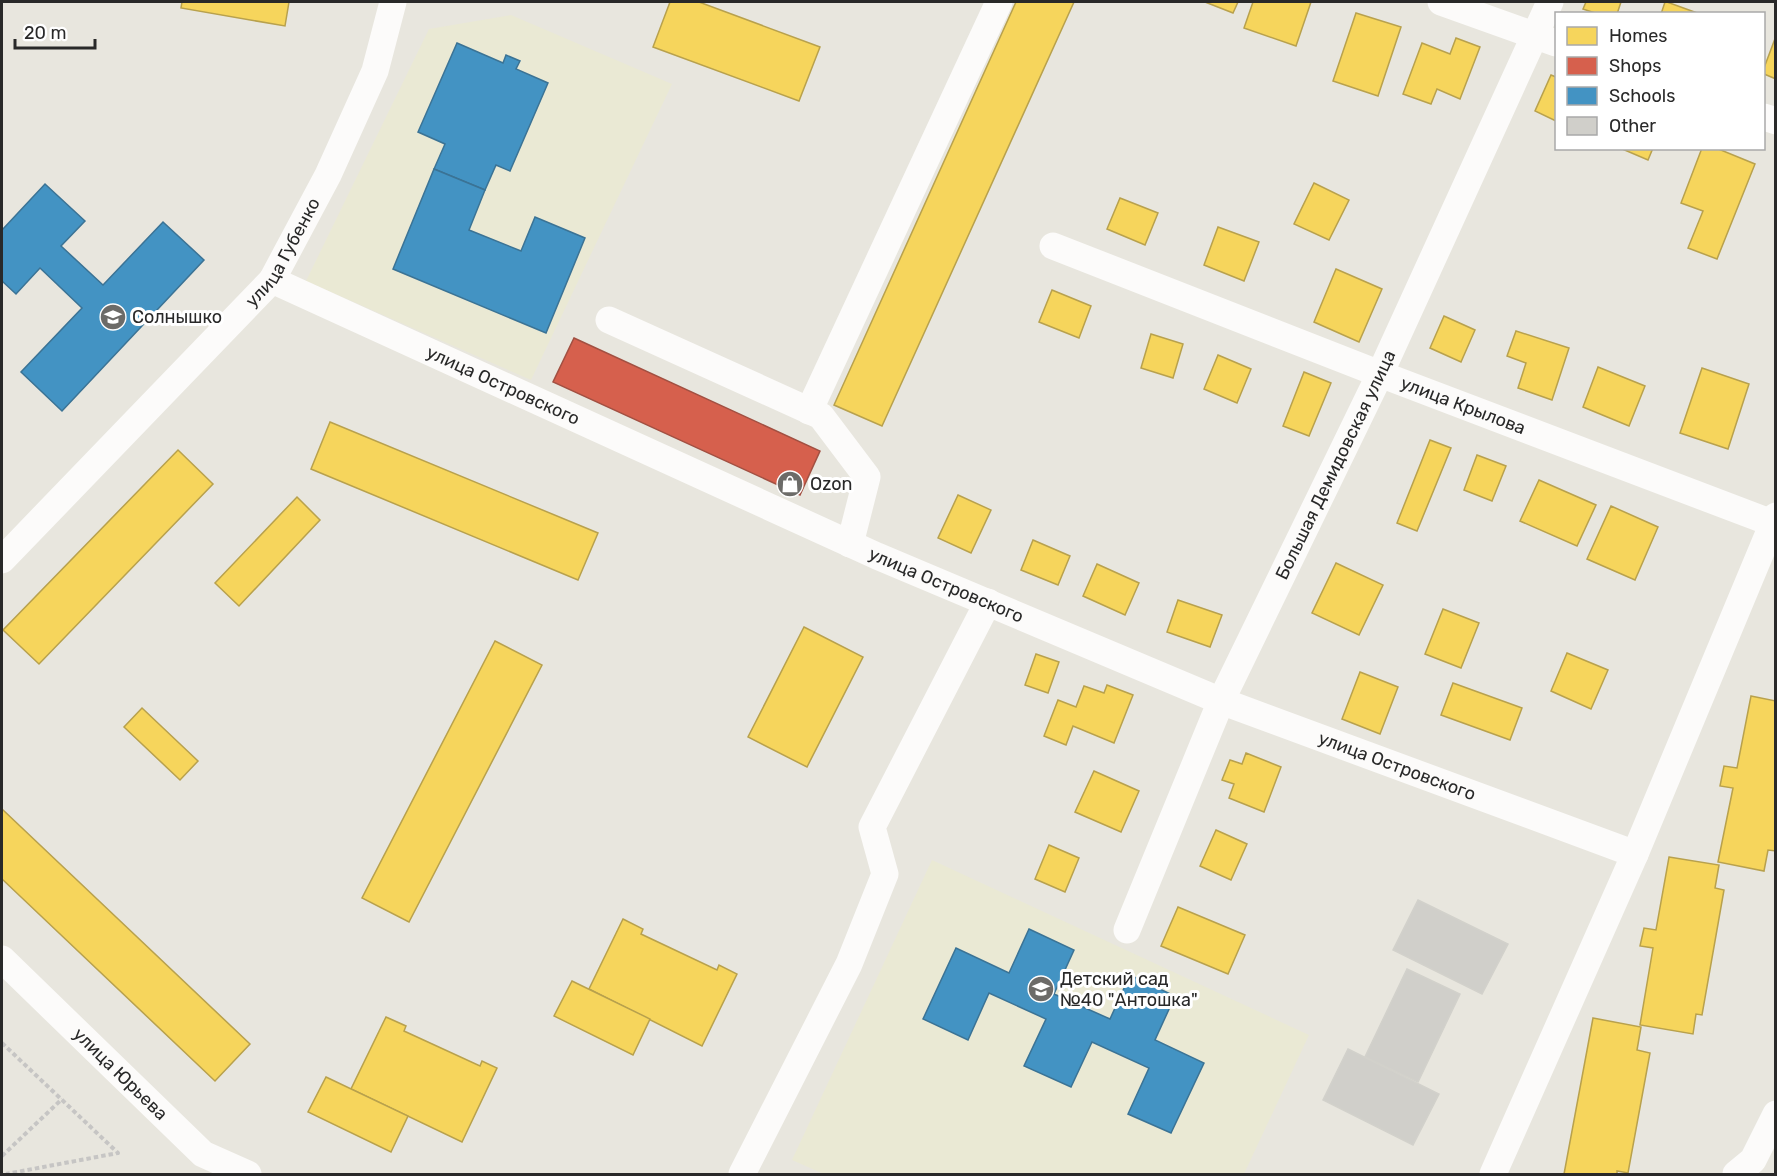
<svg xmlns="http://www.w3.org/2000/svg" width="1777" height="1176" viewBox="0 0 1777 1176" font-family="Rubik,sans-serif">
  <style>
    .education { fill: #eae9d4 }
    .homes { fill: #f6d55c; stroke: #b8a14d; stroke-width: 1.5 }
    .shops { fill: #d6604d; stroke: #a25042; stroke-width: 1.5 }
    .schools { fill: #4393c3; stroke: #3b7395; stroke-width: 1.5 }
    .building { fill: #d0cfca; stroke: #d2d1cb; stroke-width: 1.5 }
    .lines { fill: none; stroke-linecap: round; stroke-linejoin: round }
    .path { stroke: #c6c5c4; stroke-width: 4; stroke-dasharray: 4.5 3; stroke-linecap: butt }
    .minor { stroke: #fcfbfa; stroke-width: 27 }
    .labels { text-anchor: middle; stroke-width: 6; stroke-linejoin: round; paint-order: stroke }
    .street-label { font-size: 18px; fill: #292929; stroke: #fff }
    .poi-label { font-size: 18px; fill: #292929; stroke: #fff; text-anchor: start }
  </style>
  <rect width="100%" height="100%" fill="#e8e6de"/>
  <g class="education">
    <path d="M 511,15 L 672,84 L 531,380 L 306,281 L 429,29 Z"/>
    <path d="M 932,860 L 1309,1035 L 1244,1174 L 824,1174 L 792,1160 Z"/>
  </g>
  <g class="homes">
    <path d="M 182,2 L 289,2 L 285,26 L 181,8 Z"/>
    <path d="M 670,2 L 699,2 L 820,47 L 799,101 L 653,47 Z"/>
    <path d="M 1016,2 L 1074,2 L 882,426 L 834,405 Z"/>
    <path d="M 1205,2 L 1238,2 L 1233,13 Z"/>
    <path d="M 1253,2 L 1311,2 L 1296,46 L 1244,28 Z"/>
    <path d="M 1586,2 L 1621,2 L 1617,14 L 1598,14 L 1583,9 Z"/>
    <path d="M 1665,2 L 1667,2 L 1700,14 L 1661,14 Z"/>
    <path d="M 1356,13 L 1401,27 L 1378,96 L 1333,81 Z"/>
    <path d="M 1776,36 L 1776,79 L 1764,74 L 1764,68 Z"/>
    <path d="M 1456,38 L 1480,47 L 1460,99 L 1437,89 L 1431,104 L 1403,94 L 1422,43 L 1450,54 Z"/>
    <path d="M 1551,75 L 1556,77 L 1556,121 L 1535,111 Z"/>
    <path d="M 1620,148 L 1653,148 L 1648,160 Z"/>
    <path d="M 1702,148 L 1716,148 L 1755,164 L 1717,259 L 1688,248 L 1703,211 L 1681,203 Z"/>
    <path d="M 1314,183 L 1349,200 L 1329,240 L 1294,224 Z"/>
    <path d="M 1120,198 L 1158,213 L 1145,245 L 1107,229 Z"/>
    <path d="M 1218,227 L 1259,242 L 1244,281 L 1204,265 Z"/>
    <path d="M 1336,269 L 1382,289 L 1359,342 L 1314,322 Z"/>
    <path d="M 1052,290 L 1091,306 L 1079,338 L 1039,322 Z"/>
    <path d="M 1444,316 L 1475,330 L 1461,362 L 1430,348 Z"/>
    <path d="M 1516,331 L 1569,348 L 1552,400 L 1518,388 L 1526,363 L 1507,356 Z"/>
    <path d="M 1151,334 L 1183,344 L 1173,378 L 1141,368 Z"/>
    <path d="M 1218,355 L 1251,369 L 1237,403 L 1204,389 Z"/>
    <path d="M 1598,367 L 1645,386 L 1629,426 L 1583,407 Z"/>
    <path d="M 1702,368 L 1749,384 L 1728,449 L 1680,433 Z"/>
    <path d="M 1304,372 L 1331,383 L 1309,436 L 1283,426 Z"/>
    <path d="M 330,422 L 598,533 L 578,580 L 311,469 Z"/>
    <path d="M 1430,440 L 1451,448 L 1417,531 L 1397,523 Z"/>
    <path d="M 178,450 L 213,484 L 39,664 L 3,630 Z"/>
    <path d="M 1477,455 L 1506,466 L 1492,501 L 1464,490 Z"/>
    <path d="M 1539,480 L 1596,505 L 1577,546 L 1520,521 Z"/>
    <path d="M 958,495 L 991,510 L 971,553 L 938,538 Z"/>
    <path d="M 297,497 L 320,520 L 239,606 L 215,583 Z"/>
    <path d="M 1611,506 L 1658,527 L 1635,580 L 1587,559 Z"/>
    <path d="M 1033,540 L 1070,556 L 1058,585 L 1021,570 Z"/>
    <path d="M 1336,563 L 1383,585 L 1359,635 L 1312,613 Z"/>
    <path d="M 1097,564 L 1139,583 L 1125,615 L 1083,596 Z"/>
    <path d="M 1178,600 L 1222,615 L 1210,647 L 1167,632 Z"/>
    <path d="M 1443,609 L 1479,623 L 1461,668 L 1425,654 Z"/>
    <path d="M 804,627 L 863,657 L 807,767 L 748,737 Z"/>
    <path d="M 495,641 L 542,665 L 409,922 L 362,898 Z"/>
    <path d="M 1567,653 L 1608,670 L 1591,709 L 1551,691 Z"/>
    <path d="M 1036,654 L 1059,662 L 1048,693 L 1025,685 Z"/>
    <path d="M 1360,672 L 1398,687 L 1380,734 L 1342,719 Z"/>
    <path d="M 1453,683 L 1522,708 L 1510,740 L 1441,715 Z"/>
    <path d="M 1107,685 L 1133,695 L 1114,743 L 1073,726 L 1066,745 L 1044,736 L 1058,700 L 1076,707 L 1084,686 L 1104,693 Z"/>
    <path d="M 1751,696 L 1776,701 L 1776,851 L 1768,850 L 1764,871 L 1718,862 L 1733,788 L 1720,786 L 1724,766 L 1737,768 Z"/>
    <path d="M 142,708 L 198,761 L 180,780 L 124,727 Z"/>
    <path d="M 1246,753 L 1281,767 L 1264,812 L 1229,798 L 1234,784 L 1222,780 L 1230,760 L 1242,764 Z"/>
    <path d="M 1094,771 L 1139,791 L 1121,832 L 1075,812 Z"/>
    <path d="M 2,809 L 250,1044 L 215,1081 L 2,879 Z"/>
    <path d="M 1216,830 L 1247,844 L 1231,880 L 1200,866 Z"/>
    <path d="M 1049,845 L 1079,858 L 1065,892 L 1035,879 Z"/>
    <path d="M 1669,857 L 1719,865 L 1715,888 L 1724,890 L 1702,1015 L 1696,1014 L 1693,1034 L 1640,1025 L 1653,948 L 1640,946 L 1644,928 L 1656,930 Z"/>
    <path d="M 1178,907 L 1245,935 L 1228,974 L 1161,946 Z"/>
    <path d="M 623,919 L 643,929 L 641,934 L 717,970 L 719,965 L 737,974 L 702,1046 L 589,989 Z"/>
    <path d="M 572,981 L 650,1019 L 633,1055 L 554,1016 Z"/>
    <path d="M 386,1017 L 406,1026 L 404,1031 L 480,1066 L 482,1061 L 497,1068 L 462,1142 L 351,1089 Z"/>
    <path d="M 1593,1018 L 1641,1027 L 1637,1050 L 1650,1053 L 1628,1173 L 1617,1171 L 1617,1174 L 1564,1174 Z"/>
    <path d="M 326,1077 L 408,1116 L 391,1152 L 308,1112 Z"/>
  </g>
  <path class="shops" d="M 574,338 L 820,451 L 800,495 L 553,382 Z"/>
  <g class="schools">
    <path d="M 457,43 L 503,63 L 506,55 L 520,61 L 516,69 L 548,83 L 510,171 L 496,165 L 485,190 L 434,169 L 445,144 L 418,132 Z"/>
    <path d="M 434,169 L 485,190 L 469,230 L 521,251 L 535,217 L 585,238 L 546,333 L 393,269 Z"/>
    <path d="M 45,184 L 85,221 L 61,246 L 103,285 L 163,222 L 204,260 L 62,411 L 21,372 L 82,308 L 40,268 L 16,294 L 2,281 L 2,230 Z"/>
    <path d="M 1029,929 L 1074,950 L 1054,994 L 1110,1019 L 1130,975 L 1175,996 L 1155,1040 L 1204,1063 L 1171,1133 L 1128,1114 L 1149,1068 L 1092,1042 L 1071,1087 L 1024,1066 L 1046,1019 L 989,993 L 968,1040 L 923,1019 L 956,948 L 1009,973 Z"/>
  </g>
  <g class="building">
    <path d="M 1418,900 L 1508,944 L 1482,994 L 1393,950 Z"/>
    <path d="M 1407,969 L 1460,994 L 1418,1082 L 1365,1057 Z"/>
    <path d="M 1348,1049 L 1439,1094 L 1413,1145 L 1323,1100 Z"/>
  </g>
  <g class="lines">
    <g class="path">
      <path d="M 2,1043 L 118,1153 L 6,1174"/>
      <path d="M 2,1156 L 62,1099"/>
    </g>
    <g class="minor">
      <path d="M 1441,2 L 1556,43"/>
      <path d="M 1764,117 L 1776,121"/>
      <path id="s1" d="M 1053,246 L 1380,374 L 1772,523"/>
      <path id="s2" d="M 272,280 L 877,556 L 1221,701 L 1635,854"/>
      <path d="M 609,320 L 821,416 L 867,477 L 850,544"/>
      <path d="M 809,411 L 999,2"/>
      <path id="s3" d="M 2,560 L 272,280 L 328,175 L 375,71 L 393,2"/>
      <path id="s4" d="M 1127,930 L 1221,701 L 1380,374 L 1550,2"/>
      <path id="s5" d="M 2,959 L 203,1154 L 248,1174"/>
      <path d="M 742,1174 L 849,964 L 885,874 L 872,827 L 988,602"/>
      <path d="M 1493,1174 L 1635,854 L 1776,516"/>
      <path d="M 1736,1174 L 1753,1160 L 1776,1114"/>
    </g>
  </g>
  <defs>
    <symbol id="school-disc" viewBox="-11 -11 22 22"><circle r="9.5" fill="#6c6b68" stroke="#fff"/><path d="M0-5L7-2L0 1L-7-2ZM-4 1L0 2.5L4 1V4Q0 6-4 4Z" fill="#fff"/></symbol>
    <symbol id="shop-disc" viewBox="-11 -11 22 22"><circle r="9.5" fill="#6c6b68" stroke="#fff"/><path d="M-5-2.5h2.3a2.7 3.5 0 0 1 5.4 0H5L5.5 6h-11ZM-1.5-2.5h3a1.5 2.3 0 0 0-3 0Z" fill="#fff"/></symbol>
  </defs>
  <g fill-rule="evenodd">
    <use href="#school-disc" x="98" y="302" width="30" height="30"/>
    <use href="#shop-disc" x="775" y="469" width="30" height="30"/>
    <use href="#school-disc" x="1026" y="974" width="30" height="30"/>
  </g>
  <g class="labels">
    <g class="street-label">
      <text dy="6" stroke="none"><textPath href="#s3" startOffset="418">улица Губенко</textPath></text>
      <text dy="6" stroke="none"><textPath href="#s2" startOffset="254">улица Островского</textPath></text>
      <text dy="6" stroke="none"><textPath href="#s1" startOffset="440">улица Крылова</textPath></text>
      <text dy="6" stroke="none"><textPath href="#s4" startOffset="510">Большая Демидовская улица</textPath></text>
      <text dy="6" stroke="none"><textPath href="#s2" startOffset="740">улица Островского</textPath></text>
      <text dy="6" stroke="none"><textPath href="#s2" startOffset="1226">улица Островского</textPath></text>
      <text dy="6" stroke="none"><textPath href="#s5" startOffset="165">улица Юрьева</textPath></text>
    </g>
    <g class="poi-label">
      <text x="132" y="323">Солнышко</text>
      <text x="810" y="490">Ozon</text>
      <text x="1060" y="985">Детский сад<tspan x="1060" dy="21">№40 "Антошка"</tspan></text>
    </g>
  </g>
  <rect width="1777" height="1176" fill="none" stroke="#292929" stroke-width="6"/>
  <rect x="1555" y="12" width="210" height="138" fill="#ffffff" stroke="#a9a9a9" stroke-width="1.5"/>
  <rect x="1567" y="27" width="30" height="18" fill="#f6d55c" stroke="#a9a9a9" stroke-width="1.5"/>
  <text x="1609" y="42" font-size="18" fill="#292929">Homes</text>
  <rect x="1567" y="57" width="30" height="18" fill="#d6604d" stroke="#a9a9a9" stroke-width="1.5"/>
  <text x="1609" y="72" font-size="18" fill="#292929">Shops</text>
  <rect x="1567" y="87" width="30" height="18" fill="#4393c3" stroke="#a9a9a9" stroke-width="1.5"/>
  <text x="1609" y="102" font-size="18" fill="#292929">Schools</text>
  <rect x="1567" y="117" width="30" height="18" fill="#d0cfca" stroke="#a9a9a9" stroke-width="1.5"/>
  <text x="1609" y="132" font-size="18" fill="#292929">Other</text>
  <path d="M15 39v9h80v-9" fill="none" stroke="#292929" stroke-width="3"/>
  <text x="24" y="39" font-size="18" fill="#292929" stroke="#ffffff" stroke-width="4.5" paint-order="stroke">20 m</text>
</svg>
